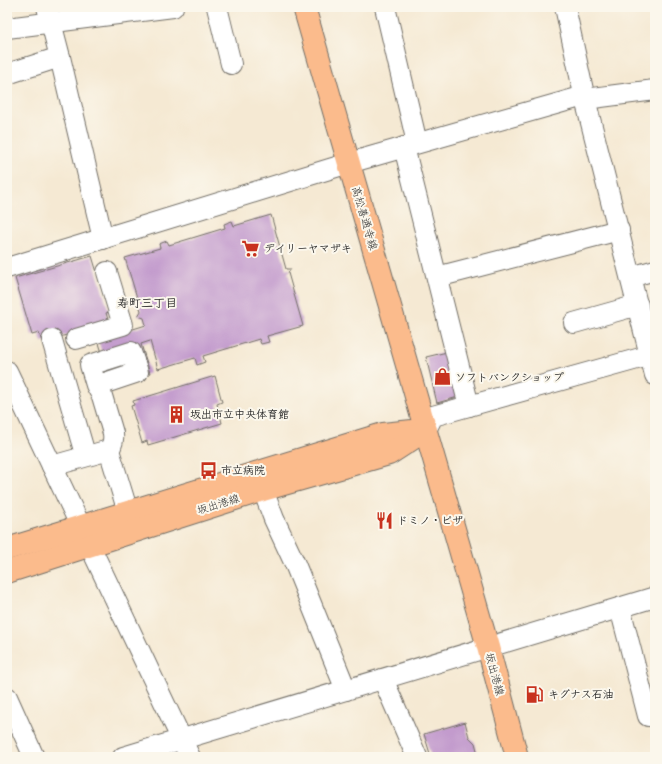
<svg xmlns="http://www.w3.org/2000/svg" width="662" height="764" viewBox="0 0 662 764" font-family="Delius,'Klee One',sans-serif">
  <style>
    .building { fill: #c39bcd }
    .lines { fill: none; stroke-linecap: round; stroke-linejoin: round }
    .minor-casing { stroke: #726e66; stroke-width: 22 }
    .major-casing { stroke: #726e66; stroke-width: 24 }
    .minor { stroke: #fff; stroke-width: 20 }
    .major { stroke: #fbbb8c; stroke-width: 22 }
    .labels { text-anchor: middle; stroke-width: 4; stroke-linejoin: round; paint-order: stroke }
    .street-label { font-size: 11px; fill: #2b2b2b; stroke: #fbf7ec }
    .poi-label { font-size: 11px; font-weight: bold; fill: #2b2b2b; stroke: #fbf7ec; text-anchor: start }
    .neighbourhood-label { font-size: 12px; font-weight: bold; fill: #2b2b2b; stroke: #fbf7ec }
  </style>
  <rect width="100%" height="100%" fill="#fbf7ec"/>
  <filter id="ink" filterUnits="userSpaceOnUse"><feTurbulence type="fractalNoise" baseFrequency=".025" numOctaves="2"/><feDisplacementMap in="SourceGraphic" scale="8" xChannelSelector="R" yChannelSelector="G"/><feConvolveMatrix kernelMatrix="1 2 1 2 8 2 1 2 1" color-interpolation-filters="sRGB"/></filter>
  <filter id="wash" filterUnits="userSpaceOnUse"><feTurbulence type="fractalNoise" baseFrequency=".012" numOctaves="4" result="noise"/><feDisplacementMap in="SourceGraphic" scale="16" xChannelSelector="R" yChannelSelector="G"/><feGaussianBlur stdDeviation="0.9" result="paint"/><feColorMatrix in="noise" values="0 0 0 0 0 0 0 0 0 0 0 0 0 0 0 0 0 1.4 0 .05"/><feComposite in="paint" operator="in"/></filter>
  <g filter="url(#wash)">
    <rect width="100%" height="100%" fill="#f5e9d3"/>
    <g id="blocks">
      <g class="building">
        <path d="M 271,215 L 286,269 L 291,269 L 288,273 L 303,326 L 267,336 L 269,342 L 261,344 L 259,339 L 203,356 L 205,362 L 197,365 L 195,358 L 158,369 L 150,341 L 141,344 L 150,373 L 144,375 L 135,346 L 103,356 L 98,340 L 146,325 L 144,318 L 138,316 L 141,311 L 125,258 L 160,248 L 159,244 L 167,241 L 169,245 L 225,228 L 224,224 L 232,221 L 234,226 Z"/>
        <path d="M 92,256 L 109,312 L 106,313 L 109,323 L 42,342 L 39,333 L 32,335 L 15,278 Z"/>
        <path d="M 447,352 L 458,397 L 437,403 L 426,357 Z"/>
        <path d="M 215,376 L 222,402 L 217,404 L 222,423 L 148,445 L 147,441 L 142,443 L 131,406 L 134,405 L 133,401 Z"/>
        <path d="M 465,722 L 469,737 L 475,743 L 478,754 L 468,757 L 467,756 L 462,757 L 431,757 L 424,734 Z"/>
      </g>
    </g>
  </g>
  <g filter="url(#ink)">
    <use href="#blocks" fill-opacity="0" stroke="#726e66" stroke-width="1"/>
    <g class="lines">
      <defs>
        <g id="minor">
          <path d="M 47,7 L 60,57 L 103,239"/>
          <path d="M 217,7 L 231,64"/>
          <path d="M 385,7 L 417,143"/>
          <path d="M 565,7 L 585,99 L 655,375"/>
          <path d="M 7,28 L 173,7"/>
          <path d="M 7,74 L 60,57"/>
          <path d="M 404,147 L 469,406"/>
          <path d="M 7,268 L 349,163 L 577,98 L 585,99 L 655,90"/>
          <path d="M 437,277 L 619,230"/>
          <path d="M 631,277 L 655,270"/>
          <path d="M 574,323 L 638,305"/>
          <path d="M 76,339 L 123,325 L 107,272"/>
          <path d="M 52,340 L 83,447"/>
          <path d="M 7,371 L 190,757"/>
          <path d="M 426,430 L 433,416 L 655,354"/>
          <path d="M 109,450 L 128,512"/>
          <path d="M 52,466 L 109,450 C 113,444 114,440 113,433 L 102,396 L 96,385 L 90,365 L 131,352 L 138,372 L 102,384"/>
          <path d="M 263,490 L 274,519 L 295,564 L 346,690"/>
          <path d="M 620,608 L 648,716"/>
          <path d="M 383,679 L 417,757"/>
          <path d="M 7,697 L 34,757"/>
          <path d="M 123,757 L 655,597"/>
        </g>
        <g id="major">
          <path d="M 304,7 L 488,647 L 517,757"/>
          <path d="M 7,549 L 383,434 L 422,430"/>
          <path d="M 7,572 L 263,490 L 389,454 L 426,430"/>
        </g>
      </defs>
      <use href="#minor" class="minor-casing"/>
      <use href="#major" class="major-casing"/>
      <use href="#minor" class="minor"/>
      <use href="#major" class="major"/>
    </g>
  </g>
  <defs>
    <symbol id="supermarket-bare" viewBox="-9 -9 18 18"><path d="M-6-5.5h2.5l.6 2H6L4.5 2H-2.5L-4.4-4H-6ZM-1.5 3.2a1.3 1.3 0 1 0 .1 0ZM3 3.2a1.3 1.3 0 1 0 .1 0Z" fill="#c8321e" stroke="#fbf7ec" stroke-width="2.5" paint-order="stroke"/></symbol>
    <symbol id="shop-bare" viewBox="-9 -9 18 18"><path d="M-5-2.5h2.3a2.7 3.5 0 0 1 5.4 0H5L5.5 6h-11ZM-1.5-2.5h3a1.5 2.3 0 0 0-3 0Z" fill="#c8321e" stroke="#fbf7ec" stroke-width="2.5" paint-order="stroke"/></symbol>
    <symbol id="building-bare" viewBox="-9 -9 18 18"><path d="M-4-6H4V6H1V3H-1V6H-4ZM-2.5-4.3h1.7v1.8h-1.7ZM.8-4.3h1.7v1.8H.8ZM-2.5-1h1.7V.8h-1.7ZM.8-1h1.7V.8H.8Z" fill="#c8321e" stroke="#fbf7ec" stroke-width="2.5" paint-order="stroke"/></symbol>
    <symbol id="bus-bare" viewBox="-9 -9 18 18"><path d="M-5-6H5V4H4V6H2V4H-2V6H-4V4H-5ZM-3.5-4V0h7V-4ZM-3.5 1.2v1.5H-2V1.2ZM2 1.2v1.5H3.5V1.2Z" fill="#c8321e" stroke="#fbf7ec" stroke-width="2.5" paint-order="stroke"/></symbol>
    <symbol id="restaurant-bare" viewBox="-9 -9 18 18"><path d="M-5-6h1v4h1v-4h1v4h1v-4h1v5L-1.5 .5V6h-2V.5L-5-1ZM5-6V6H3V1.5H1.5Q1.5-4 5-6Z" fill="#c8321e" stroke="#fbf7ec" stroke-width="2.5" paint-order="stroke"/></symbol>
    <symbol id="fuel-bare" viewBox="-9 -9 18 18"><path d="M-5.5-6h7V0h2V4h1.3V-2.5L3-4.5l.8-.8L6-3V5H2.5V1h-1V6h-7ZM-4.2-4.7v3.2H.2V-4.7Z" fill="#c8321e" stroke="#fbf7ec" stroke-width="2.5" paint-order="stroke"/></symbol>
  </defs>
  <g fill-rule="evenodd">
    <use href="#supermarket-bare" x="238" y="236" width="25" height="25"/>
    <use href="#shop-bare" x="430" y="364" width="25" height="25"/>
    <use href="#building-bare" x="164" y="402" width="25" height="25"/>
    <use href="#bus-bare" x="196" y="458" width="25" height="25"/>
    <use href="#restaurant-bare" x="372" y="508" width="25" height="25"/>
    <use href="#fuel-bare" x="522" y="682" width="25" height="25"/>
  </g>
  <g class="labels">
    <g class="street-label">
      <text transform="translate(365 218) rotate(74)" y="4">高松善通寺線</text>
      <text transform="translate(218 504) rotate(-17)" y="4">坂出港線</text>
      <text transform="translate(495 674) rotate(75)" y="4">坂出港線</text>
    </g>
    <g class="poi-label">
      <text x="264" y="252">デイリーヤマザキ</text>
      <text x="455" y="381">ソフトバンクショップ</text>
      <text x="190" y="418">坂出市立中央体育館</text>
      <text x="221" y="474">市立病院</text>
      <text x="397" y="524">ドミノ・ピザ</text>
      <text x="548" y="698">キグナス石油</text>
    </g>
    <g class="neighbourhood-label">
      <text x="147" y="307">寿町三丁目</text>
    </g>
  </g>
  <rect width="662" height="764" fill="none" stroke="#fbf7ec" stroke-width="24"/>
</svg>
